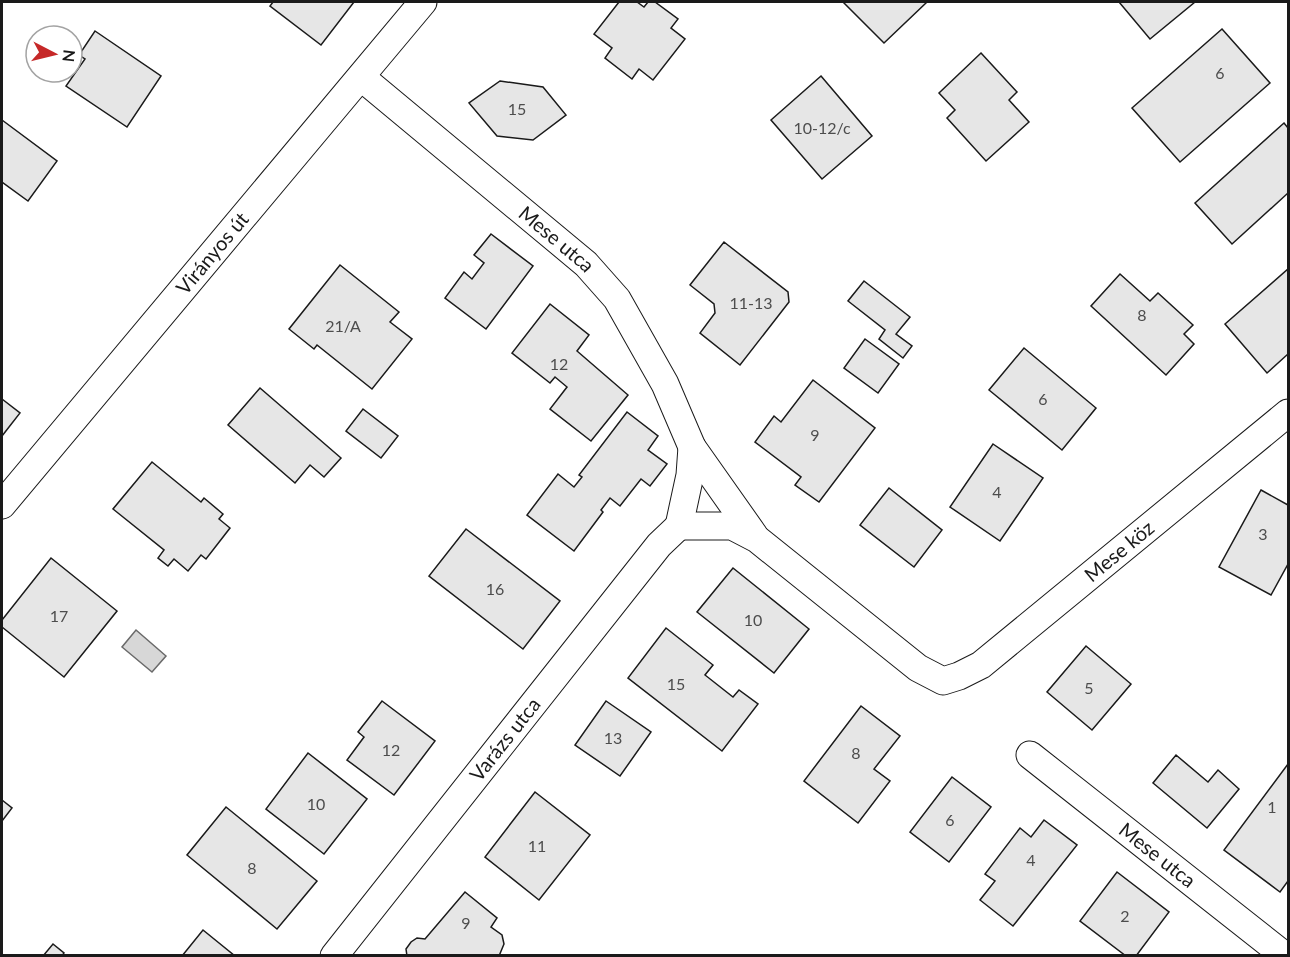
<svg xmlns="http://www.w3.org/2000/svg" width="1290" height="957" viewBox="0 0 1290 957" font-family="Lato,sans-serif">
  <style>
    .water { fill: #d7d7d7; stroke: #6a6a6a; stroke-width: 1.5 }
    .building { fill: #e6e6e6; stroke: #1a1a1a; stroke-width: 1.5 }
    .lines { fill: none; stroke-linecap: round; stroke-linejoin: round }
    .minor-casing { stroke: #1a1a1a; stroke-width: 29 }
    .minor { stroke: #fff; stroke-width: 27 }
    .labels { text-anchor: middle; stroke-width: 4.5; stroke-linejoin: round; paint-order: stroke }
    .number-label { font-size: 16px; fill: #4d4d4d }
    .street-label { font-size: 20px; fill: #1a1a1a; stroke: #fff }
  </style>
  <rect width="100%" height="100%" fill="#fff"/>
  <path class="water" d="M 136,630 L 166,656 L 152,672 L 122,647 Z"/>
  <g class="building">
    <path d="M 273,2 L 354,2 L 321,45 L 270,6 Z"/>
    <path d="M 619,2 L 637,2 L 644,7 L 648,2 L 655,2 L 678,19 L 671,28 L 685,39 L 653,80 L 639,69 L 632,79 L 605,58 L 612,48 L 594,34 Z"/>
    <path d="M 843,2 L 927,2 L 884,43 Z"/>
    <path d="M 1119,2 L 1195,2 L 1150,39 Z"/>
    <path d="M 1222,29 L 1270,83 L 1180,162 L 1132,108 Z"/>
    <path d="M 95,31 L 161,76 L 127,127 L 66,86 L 85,59 L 79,55 Z"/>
    <path d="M 981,53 L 1017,92 L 1009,100 L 1029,122 L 986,161 L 947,118 L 955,110 L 939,93 Z"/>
    <path d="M 821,76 L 872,136 L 822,179 L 771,120 Z"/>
    <path d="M 500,81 L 543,87 L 566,115 L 533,140 L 497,136 L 469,103 Z"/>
    <path d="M 2,120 L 57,161 L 28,201 L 2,182 Z"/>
    <path d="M 1284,123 L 1288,128 L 1288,193 L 1232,244 L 1195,203 Z"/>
    <path d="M 491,234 L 533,266 L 486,329 L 445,298 L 464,272 L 472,279 L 484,263 L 474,255 Z"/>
    <path d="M 724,242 L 788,292 L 789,302 L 740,365 L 700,333 L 715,313 L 714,304 L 690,285 Z"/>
    <path d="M 340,265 L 399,312 L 390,322 L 412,339 L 372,389 L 317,345 L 314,349 L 289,329 Z"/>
    <path d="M 1288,269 L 1288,354 L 1267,373 L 1225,324 Z"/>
    <path d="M 1120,274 L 1150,301 L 1158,293 L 1193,325 L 1184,334 L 1194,344 L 1166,375 L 1091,306 Z"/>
    <path d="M 864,281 L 910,317 L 896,334 L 912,346 L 903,358 L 879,339 L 885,330 L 848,301 Z"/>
    <path d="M 550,304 L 589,335 L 577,351 L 628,395 L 591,441 L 550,409 L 567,387 L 555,377 L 550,383 L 512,353 Z"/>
    <path d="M 865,339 L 899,364 L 878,393 L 844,368 Z"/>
    <path d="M 1024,348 L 1096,408 L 1062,450 L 989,390 Z"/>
    <path d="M 813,380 L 875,428 L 819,502 L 795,485 L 801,477 L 755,442 L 774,416 L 781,422 Z"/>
    <path d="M 260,388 L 341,458 L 324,477 L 310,465 L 295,483 L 228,425 Z"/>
    <path d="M 2,399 L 20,413 L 2,436 Z"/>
    <path d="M 363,409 L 398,436 L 381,458 L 346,431 Z"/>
    <path d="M 627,412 L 658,436 L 648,450 L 667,464 L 650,486 L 641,479 L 620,506 L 610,498 L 601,510 L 603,512 L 574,551 L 527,515 L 558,474 L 574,487 L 582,477 L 579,475 Z"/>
    <path d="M 993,444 L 1043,478 L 1000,541 L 950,507 Z"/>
    <path d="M 152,462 L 201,502 L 204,498 L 223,514 L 219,519 L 230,528 L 206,559 L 201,555 L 188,571 L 174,559 L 168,566 L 158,558 L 164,550 L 113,509 Z"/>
    <path d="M 889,488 L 942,530 L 914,567 L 860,525 Z"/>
    <path d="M 1261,490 L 1288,505 L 1288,564 L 1271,595 L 1219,567 Z"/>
    <path d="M 466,529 L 560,601 L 523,649 L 429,576 Z"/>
    <path d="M 51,558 L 117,611 L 64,677 L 2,627 L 2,620 Z"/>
    <path d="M 733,568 L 809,629 L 774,673 L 697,612 Z"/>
    <path d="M 666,628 L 713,665 L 705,675 L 733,697 L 739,690 L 758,704 L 722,751 L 628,678 Z"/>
    <path d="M 1086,646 L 1131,684 L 1092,730 L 1047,692 Z"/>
    <path d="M 382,701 L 435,741 L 394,795 L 347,760 L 364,737 L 358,732 Z"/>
    <path d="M 606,701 L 651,732 L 620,776 L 575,745 Z"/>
    <path d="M 861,706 L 900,736 L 874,769 L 890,781 L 858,823 L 804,781 Z"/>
    <path d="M 308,753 L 367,799 L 324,854 L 266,809 Z"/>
    <path d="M 1176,755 L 1208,782 L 1218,770 L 1239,789 L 1207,828 L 1153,783 Z"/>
    <path d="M 1288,764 L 1288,881 L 1280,892 L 1224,850 Z"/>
    <path d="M 952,777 L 991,807 L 949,862 L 910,832 Z"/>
    <path d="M 535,792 L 590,835 L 539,900 L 485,857 Z"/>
    <path d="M 2,800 L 12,808 L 2,821 Z"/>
    <path d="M 226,807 L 317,881 L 277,929 L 187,855 Z"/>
    <path d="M 1044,820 L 1077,845 L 1013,926 L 980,900 L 995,881 L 985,874 L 1020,828 L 1031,837 Z"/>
    <path d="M 1117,872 L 1169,912 L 1136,956 L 1126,956 L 1080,921 Z"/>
    <path d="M 465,892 L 497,918 L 491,927 L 502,935 L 504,944 L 499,956 L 407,956 L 406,949 L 411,942 L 417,938 L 425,939 Z"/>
    <path d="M 203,930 L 235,956 L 182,956 Z"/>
    <path d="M 53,944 L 64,953 L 62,956 L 43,956 Z"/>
  </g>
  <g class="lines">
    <defs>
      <g id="minor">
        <path id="s1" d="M 361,77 L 586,264 L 617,299 L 665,384 L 692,447 L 754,535"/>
        <path id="s2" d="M 2,505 L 423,2"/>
        <path id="s3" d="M 679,526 L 732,526 L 757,539 L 918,668 L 943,681 L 959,676 L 981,665 L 1288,413"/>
        <path d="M 679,526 L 690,475 L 692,447"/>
        <path id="s4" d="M 1030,755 L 1285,956"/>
        <path id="s5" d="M 334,956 L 659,545 L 679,526"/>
      </g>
    </defs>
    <use href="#minor" class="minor-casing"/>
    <use href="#minor" class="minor"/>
  </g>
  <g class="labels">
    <g class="number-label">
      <text x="1220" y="79">6</text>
      <text x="517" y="115">15</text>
      <text x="822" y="134">10-12/c</text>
      <text x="751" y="309">11-13</text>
      <text x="1142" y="321">8</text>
      <text x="343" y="332">21/A</text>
      <text x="559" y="370">12</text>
      <text x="1043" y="405">6</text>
      <text x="815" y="441">9</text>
      <text x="997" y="498">4</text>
      <text x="1263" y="540">3</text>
      <text x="495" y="595">16</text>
      <text x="59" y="622">17</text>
      <text x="753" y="626">10</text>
      <text x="676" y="690">15</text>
      <text x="1089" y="694">5</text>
      <text x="613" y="744">13</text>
      <text x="391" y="756">12</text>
      <text x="856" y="759">8</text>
      <text x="316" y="810">10</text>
      <text x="1272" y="813">1</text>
      <text x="950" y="826">6</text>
      <text x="537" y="852">11</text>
      <text x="1031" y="866">4</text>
      <text x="252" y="874">8</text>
      <text x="1125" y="922">2</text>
      <text x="466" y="929">9</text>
    </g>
    <g class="street-label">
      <text dy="7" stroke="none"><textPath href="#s1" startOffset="254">Mese utca</textPath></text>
      <text dy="7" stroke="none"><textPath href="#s2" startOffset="328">Virányos út</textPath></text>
      <text dy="7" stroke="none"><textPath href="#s3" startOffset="536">Mese köz</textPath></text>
      <text dy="7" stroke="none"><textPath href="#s5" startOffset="276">Varázs utca</textPath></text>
      <text dy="7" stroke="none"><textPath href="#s4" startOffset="162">Mese utca</textPath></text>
    </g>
  </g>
  <rect width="1290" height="957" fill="none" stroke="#1a1a1a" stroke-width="6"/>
  <g transform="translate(54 54) rotate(97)"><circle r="28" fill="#ffffff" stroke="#a3a3a3" stroke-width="1.5"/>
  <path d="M0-4.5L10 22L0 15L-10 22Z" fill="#c62828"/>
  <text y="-9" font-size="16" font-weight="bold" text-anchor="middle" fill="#1a1a1a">N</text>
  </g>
</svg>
